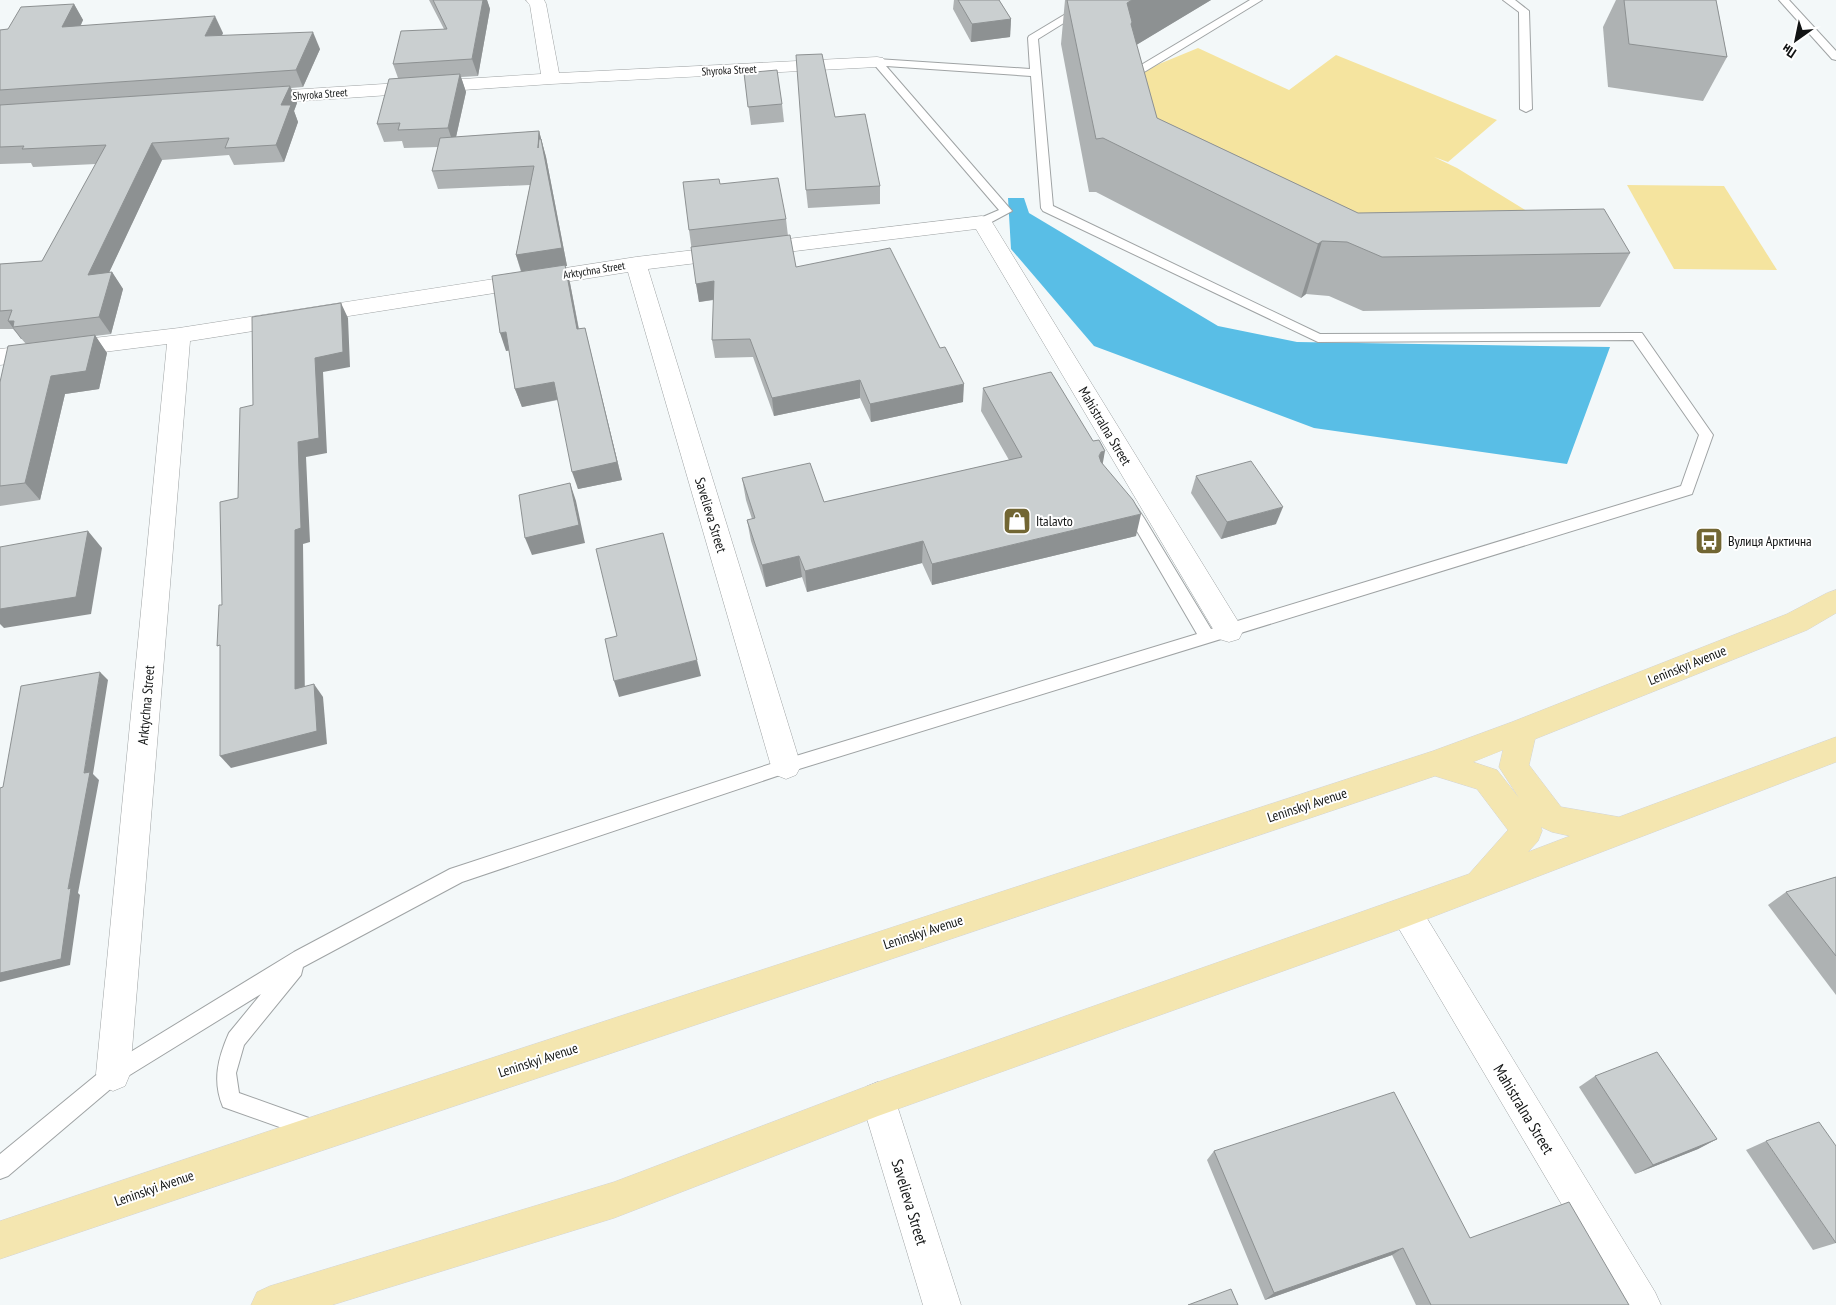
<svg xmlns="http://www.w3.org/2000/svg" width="1836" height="1305" viewBox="0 0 1836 1305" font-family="'PT Sans Narrow',sans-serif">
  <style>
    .green { fill: #f5e49f }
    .water { fill: #59bee6 }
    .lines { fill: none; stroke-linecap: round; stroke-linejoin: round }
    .service-casing { stroke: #9fa3a4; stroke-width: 2 }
    .minor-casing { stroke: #9fa3a4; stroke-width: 1 }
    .primary-casing { stroke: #d4d5d5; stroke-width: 1 }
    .service { fill: #fff; fill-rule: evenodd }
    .minor { fill: #fff; fill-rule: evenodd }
    .primary { fill: #f4e6b0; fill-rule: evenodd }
    .wall { fill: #aeb2b3 }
    .shaded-wall { fill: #8d9192 }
    .building { fill: #cacfd0; stroke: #8d9192 }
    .labels { text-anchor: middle; stroke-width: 4; stroke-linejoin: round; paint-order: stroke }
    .far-street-label { font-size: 11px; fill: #121414; stroke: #fff }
    .street-label { font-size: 14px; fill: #121414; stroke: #fff }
    .poi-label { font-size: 14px; fill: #121414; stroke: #fff; text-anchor: start }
    .near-street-label { font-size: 16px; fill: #121414; stroke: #fff }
  </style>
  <rect width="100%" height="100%" fill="#f3f8f9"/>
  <g class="green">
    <path d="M 1198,48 L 1289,90 L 1336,55 L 1497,120 L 1448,162 L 1434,157 L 1457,168 L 1585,247 L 1341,254 L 1157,169 L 1130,76 Z"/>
    <path d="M 1627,185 L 1724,186 L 1777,270 L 1674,269 Z"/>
  </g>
  <path class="water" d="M 1008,198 L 1024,198 L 1029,213 L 1218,326 L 1297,342 L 1610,347 L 1567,464 L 1314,428 L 1094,346 L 1011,249 Z"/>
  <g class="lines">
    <defs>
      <g id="service">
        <path d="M 1089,0 L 1101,0 L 1038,39 L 1053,206 L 1320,334 L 1642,333 L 1713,435 L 1692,494 L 786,773 L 462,882 L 303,967 L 301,975 L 244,1045 L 236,1073 L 239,1093 L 320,1122 L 323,1129 L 320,1136 L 313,1139 L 223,1107 C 212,1081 218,1058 229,1033 L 261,994 L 120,1081 L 8,1176 L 0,1179 L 0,1154 L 106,1067 L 294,952 L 450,869 L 786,759 L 1197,634 L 1134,526 L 1119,505 L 1121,501 C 1133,497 1138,510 1144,518 L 1211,629 L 1681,486 L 1699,435 L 1633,340 L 1318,342 L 1043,211 L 1041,208 L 1031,76 L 886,66 L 1012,211 L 986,225 L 978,225 L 976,222 L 978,219 L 999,210 L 872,62 L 877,59 L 1030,69 L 1028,38 L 1029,36 Z"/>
        <path d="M 1250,0 L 1262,0 L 1136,77 L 1137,83 L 1136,85 L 1128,85 L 1125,76 L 1126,74 Z"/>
        <path d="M 1503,0 L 1515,0 L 1529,11 L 1532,109 L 1526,112 L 1520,109 L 1519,12 Z"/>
        <path d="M 1779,0 L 1789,0 L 1836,51 L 1836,60 L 1832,59 Z"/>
      </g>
      <g id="minor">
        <path d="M 526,0 L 544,0 L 546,4 L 559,73 L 877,57 L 883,58 L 886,62 L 883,66 L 877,67 L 551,84 L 258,104 L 251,102 L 249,98 L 251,94 L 258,92 L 541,74 L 530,5 Z"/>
        <path d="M 982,216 L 989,218 L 992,222 L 1239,623 L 1243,631 L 1239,639 L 1229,642 L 1219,639 L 976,229 L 648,269 L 801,766 L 796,775 L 786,779 L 776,775 L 771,766 L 628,272 L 190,341 L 130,1074 L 125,1086 L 113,1091 L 101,1086 L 96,1074 L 167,344 L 0,365 L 0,349 L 179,328 L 636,257 Z"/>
        <path d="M 1406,897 L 1417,902 L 1655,1292 L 1661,1305 L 1621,1305 L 1395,922 L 1390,912 L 1395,902 Z"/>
        <path d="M 878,1082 L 890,1087 L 895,1099 L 961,1305 L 923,1305 L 861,1099 L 866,1087 Z"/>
      </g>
      <path id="primary" d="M 1836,590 L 1836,613 L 1807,630 L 1535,739 L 1529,765 L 1561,807 L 1619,817 L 1836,737 L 1836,762 L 1406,927 L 878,1116 L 614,1218 L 332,1305 L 251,1305 L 257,1292 L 270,1286 L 614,1182 L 878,1082 L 1469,874 L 1508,830 L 1477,789 L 1435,776 L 0,1259 L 0,1221 L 320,1114 L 1433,751 L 1512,722 L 1787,614 L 1827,593 ZM 1503,750 L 1499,767 L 1519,798 L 1497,770 L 1473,762 ZM 1541,827 L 1552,832 L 1570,836 L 1528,852 L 1538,841 L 1542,831 Z"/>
    </defs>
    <use href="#service" class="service-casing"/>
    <use href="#minor" class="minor-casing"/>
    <use href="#primary" class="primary-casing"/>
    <use href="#service" class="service"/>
    <use href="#minor" class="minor"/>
    <use href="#primary" class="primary"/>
  </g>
  <g class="wall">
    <path d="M 429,0 L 487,0 L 490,9 L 478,76 L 461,77 L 466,92 L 456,137 L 539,131 L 546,157 L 567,266 L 565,266 L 570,283 L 579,329 L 589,346 L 622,480 L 578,489 L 558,400 L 522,407 L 515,389 L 509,350 L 506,351 L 521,272 L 516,255 L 530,185 L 438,189 L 432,171 L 438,147 L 404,148 L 402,141 L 384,142 L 377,124 L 398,78 L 393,64 L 444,29 Z"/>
    <path d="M 954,0 L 999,0 L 1011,19 L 1010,37 L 971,42 L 953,9 Z"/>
    <path d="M 1065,0 L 1211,0 L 1136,45 L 1157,118 L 1358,213 L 1630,253 L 1600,307 L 1363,311 L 1329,296 L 1306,294 L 1301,298 L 1096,192 L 1089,192 L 1061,44 Z"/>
    <path d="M 1616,0 L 1716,0 L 1727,57 L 1703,101 L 1608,87 L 1603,27 Z"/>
    <path d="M 74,4 L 83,20 L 81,25 L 223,33 L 222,35 L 320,49 L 303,87 L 291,88 L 297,103 L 294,111 L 298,122 L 284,162 L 234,165 L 229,155 L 162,160 L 109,272 L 112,272 L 123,289 L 111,334 L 95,336 L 107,353 L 99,389 L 65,394 L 40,500 L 0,506 L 0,382 L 26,344 L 13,329 L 0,329 L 0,264 L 42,261 L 96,164 L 33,167 L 31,163 L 0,164 L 0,30 L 8,29 Z"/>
    <path d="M 744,73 L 782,104 L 784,122 L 751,125 Z"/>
    <path d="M 835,117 L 880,186 L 880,204 L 808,208 L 806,190 Z"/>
    <path d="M 720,184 L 786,219 L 788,236 L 796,267 L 963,402 L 871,422 L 860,398 L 774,416 L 753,357 L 715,358 L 712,340 L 714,300 L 699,302 L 689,230 Z"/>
    <path d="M 983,388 L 1103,464 L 1136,536 L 932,585 L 922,563 L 807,592 L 802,577 L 766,587 L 751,541 L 747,520 L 752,519 L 746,500 L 742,478 L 824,502 L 1009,460 L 981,411 Z"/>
    <path d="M 1196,476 L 1276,524 L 1221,539 L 1191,493 Z"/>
    <path d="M 1836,877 L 1836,995 L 1768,905 L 1786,892 Z"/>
    <path d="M 1595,1076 L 1717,1139 L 1698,1149 L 1635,1174 L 1579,1087 Z"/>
    <path d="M 1766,1141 L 1836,1243 L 1813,1250 L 1746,1150 Z"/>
    <path d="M 1214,1151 L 1470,1238 L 1629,1305 L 1416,1305 L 1392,1255 L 1265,1300 L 1207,1160 Z"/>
  </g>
  <g class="shaded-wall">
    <path d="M 483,0 L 487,0 L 490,9 L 478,76 L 472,59 Z"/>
    <path d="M 1132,0 L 1211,0 L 1128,50 L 1127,3 Z"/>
    <path d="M 74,4 L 83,20 L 71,44 L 62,27 Z"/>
    <path d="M 215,16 L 223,33 L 213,53 L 205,36 Z"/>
    <path d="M 1011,19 L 1010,37 L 971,42 L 972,24 Z"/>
    <path d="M 313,32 L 320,49 L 303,87 L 296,70 Z"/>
    <path d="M 460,74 L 466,92 L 454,146 L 448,128 Z"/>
    <path d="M 290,86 L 297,103 L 294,111 L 298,122 L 284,162 L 276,145 L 281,105 Z"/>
    <path d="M 539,131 L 546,157 L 567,266 L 565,266 L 570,283 L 582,347 L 522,273 L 516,255 L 538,148 Z"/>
    <path d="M 152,143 L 162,160 L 100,292 L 88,275 Z"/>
    <path d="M 1322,241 L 1306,294 L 1301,298 L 1318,244 Z"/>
    <path d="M 112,272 L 123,289 L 111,334 L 99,317 Z"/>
    <path d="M 714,281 L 717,299 L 699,302 L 696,284 Z"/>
    <path d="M 341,303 L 348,318 L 350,367 L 323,372 L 327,453 L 306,457 L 310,542 L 303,544 L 305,702 L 295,689 L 295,530 L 298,442 L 315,358 Z"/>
    <path d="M 8,321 L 14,321 L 13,327 L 22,339 L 21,339 Z"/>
    <path d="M 585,328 L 622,480 L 578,489 L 572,472 Z"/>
    <path d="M 506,332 L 512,350 L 506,351 L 500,333 Z"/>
    <path d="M 95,335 L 107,353 L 99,389 L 65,394 L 40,500 L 25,483 L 51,376 Z"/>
    <path d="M 860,380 L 860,398 L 774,416 L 772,398 Z"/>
    <path d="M 554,382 L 560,399 L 522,407 L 515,389 Z"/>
    <path d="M 964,384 L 963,402 L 871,422 L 870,404 Z"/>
    <path d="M 1105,451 L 1101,473 L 1099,456 L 1101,452 Z"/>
    <path d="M 570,483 L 576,501 L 585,543 L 532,555 L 525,538 Z"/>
    <path d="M 1283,507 L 1276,524 L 1221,539 L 1227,522 Z"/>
    <path d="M 1141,514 L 1136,536 L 932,585 L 932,564 Z"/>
    <path d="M 88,531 L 102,548 L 91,614 L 4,628 L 0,624 L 0,609 Z"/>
    <path d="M 923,541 L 922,563 L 807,592 L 805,571 Z"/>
    <path d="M 799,556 L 802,577 L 766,587 L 762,565 Z"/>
    <path d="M 697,660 L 701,676 L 619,697 L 614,681 Z"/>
    <path d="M 100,672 L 108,680 L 93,774 L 99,780 L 78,893 L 80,895 L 70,965 L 0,982 L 0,973 L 68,889 L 84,773 Z"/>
    <path d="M 314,684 L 323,697 L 327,744 L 231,768 L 220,756 Z"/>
    <path d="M 1717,1139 L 1698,1149 L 1635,1174 L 1653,1165 Z"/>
    <path d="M 1403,1248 L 1392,1255 L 1265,1300 L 1274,1293 Z"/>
  </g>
  <g class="building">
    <path d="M 433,0 L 483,0 L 472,59 L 393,64 L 401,31 L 447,29 Z"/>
    <path d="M 958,0 L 999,0 L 1011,19 L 972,24 Z"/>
    <path d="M 1067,0 L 1132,0 L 1127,3 L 1132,22 L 1131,24 L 1157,118 L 1358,213 L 1604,209 L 1630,253 L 1382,257 L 1347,242 L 1322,241 L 1318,244 L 1103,138 L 1096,139 Z"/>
    <path d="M 1624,0 L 1716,0 L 1727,57 L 1629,44 Z"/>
    <path d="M 74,4 L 62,27 L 215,16 L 205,36 L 313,32 L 296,70 L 0,90 L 0,30 L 8,29 L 21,7 Z"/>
    <path d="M 822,54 L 835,117 L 865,114 L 880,186 L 806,190 L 796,55 Z"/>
    <path d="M 777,70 L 782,104 L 748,107 L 744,73 Z"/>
    <path d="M 460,74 L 448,128 L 398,130 L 400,123 L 377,124 L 389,79 Z"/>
    <path d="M 290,86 L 281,105 L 291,105 L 276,145 L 225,148 L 229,138 L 152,143 L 88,275 L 112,272 L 99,317 L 13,327 L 14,321 L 8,321 L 12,310 L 0,311 L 0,264 L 42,261 L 106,145 L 22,149 L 24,146 L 0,147 L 0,105 Z"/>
    <path d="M 539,131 L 538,148 L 539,139 L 541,139 L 562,248 L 516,255 L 534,166 L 432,171 L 440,138 Z"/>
    <path d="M 778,178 L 786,219 L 689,230 L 683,182 L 719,179 L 720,184 Z"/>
    <path d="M 790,235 L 796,267 L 890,248 L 940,348 L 945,347 L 964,384 L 870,404 L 860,380 L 772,398 L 750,339 L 712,340 L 714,281 L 696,284 L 691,247 Z"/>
    <path d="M 565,265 L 577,329 L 585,328 L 617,462 L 572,472 L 554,382 L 515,389 L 506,332 L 500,333 L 492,276 Z"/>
    <path d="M 341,303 L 343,352 L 315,358 L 319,438 L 298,442 L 301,528 L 295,530 L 295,689 L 314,684 L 317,731 L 220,756 L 220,645 L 217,646 L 219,605 L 222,605 L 220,502 L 238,498 L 240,408 L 253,405 L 252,317 Z"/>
    <path d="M 95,335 L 86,371 L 51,376 L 25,483 L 0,486 L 0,382 L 8,346 Z"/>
    <path d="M 1051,372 L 1093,441 L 1099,440 L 1105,451 L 1101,452 L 1099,456 L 1101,462 L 1133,500 L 1141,514 L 932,564 L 923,541 L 805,571 L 799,556 L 762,565 L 747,520 L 755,518 L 742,478 L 810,463 L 824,502 L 1022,457 L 983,388 Z"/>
    <path d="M 1251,461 L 1283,507 L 1227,522 L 1196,476 Z"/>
    <path d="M 570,483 L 579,525 L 525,538 L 519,495 Z"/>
    <path d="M 88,531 L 76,597 L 0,609 L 0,547 Z"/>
    <path d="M 663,533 L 697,660 L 614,681 L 605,639 L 617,636 L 596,549 Z"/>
    <path d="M 100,672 L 84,773 L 90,772 L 68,889 L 71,888 L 61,959 L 0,973 L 0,788 L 3,787 L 21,686 Z"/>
    <path d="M 1836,877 L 1836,956 L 1786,892 Z"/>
    <path d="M 1657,1052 L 1717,1139 L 1653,1165 L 1595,1076 Z"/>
    <path d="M 1394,1092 L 1470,1238 L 1569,1202 L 1629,1305 L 1431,1305 L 1403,1248 L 1274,1293 L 1214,1151 Z"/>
    <path d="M 1819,1122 L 1836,1146 L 1836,1243 L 1766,1141 Z"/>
    <path d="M 1231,1289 L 1238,1305 L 1188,1305 Z"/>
  </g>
  <defs>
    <symbol id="shop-square" viewBox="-11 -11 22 22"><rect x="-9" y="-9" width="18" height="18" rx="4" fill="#726633" stroke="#fff"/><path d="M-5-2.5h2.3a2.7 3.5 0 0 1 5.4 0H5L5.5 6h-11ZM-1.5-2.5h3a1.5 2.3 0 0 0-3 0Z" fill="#fff"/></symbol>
    <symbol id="bus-square" viewBox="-11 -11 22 22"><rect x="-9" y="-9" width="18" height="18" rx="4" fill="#726633" stroke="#fff"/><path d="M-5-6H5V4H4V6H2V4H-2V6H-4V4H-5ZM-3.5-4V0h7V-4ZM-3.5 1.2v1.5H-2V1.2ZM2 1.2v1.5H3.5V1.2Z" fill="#fff"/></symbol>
  </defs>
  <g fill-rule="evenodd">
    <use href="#shop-square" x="1001" y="505" width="32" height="32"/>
    <use href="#bus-square" x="1693" y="525" width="32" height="32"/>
  </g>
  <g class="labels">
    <g class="far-street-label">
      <text transform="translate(729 70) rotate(-3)" y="4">Shyroka Street</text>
      <text transform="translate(320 94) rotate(-4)" y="4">Shyroka Street</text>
      <text transform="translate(594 270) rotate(-9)" y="4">Arktychna Street</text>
    </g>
    <g class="street-label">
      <text transform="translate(1105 426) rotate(59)" y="5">Mahistralna Street</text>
      <text transform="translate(711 515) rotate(73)" y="5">Savelieva Street</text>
      <text transform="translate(1687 665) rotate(-22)" y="5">Leninskyi Avenue</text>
      <text transform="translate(146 705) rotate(-85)" y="5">Arktychna Street</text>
      <text transform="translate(1307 805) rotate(-18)" y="5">Leninskyi Avenue</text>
      <text transform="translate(923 932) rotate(-18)" y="5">Leninskyi Avenue</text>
      <text transform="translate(538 1060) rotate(-18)" y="5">Leninskyi Avenue</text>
      <text transform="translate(154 1188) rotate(-19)" y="5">Leninskyi Avenue</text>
    </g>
    <g class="poi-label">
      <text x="1036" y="526">Italavto</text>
      <text x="1728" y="546">Вулиця Арктична</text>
    </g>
    <g class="near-street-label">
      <text transform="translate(1524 1109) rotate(59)" y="6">Mahistralna Street</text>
      <text transform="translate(910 1202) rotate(73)" y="6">Savelieva Street</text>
    </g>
  </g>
  <g transform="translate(1796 40) rotate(213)" stroke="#ffffff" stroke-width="4" paint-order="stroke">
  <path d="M0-4L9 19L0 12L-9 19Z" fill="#121414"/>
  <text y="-8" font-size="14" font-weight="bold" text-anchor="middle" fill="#121414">Пн</text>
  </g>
</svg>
